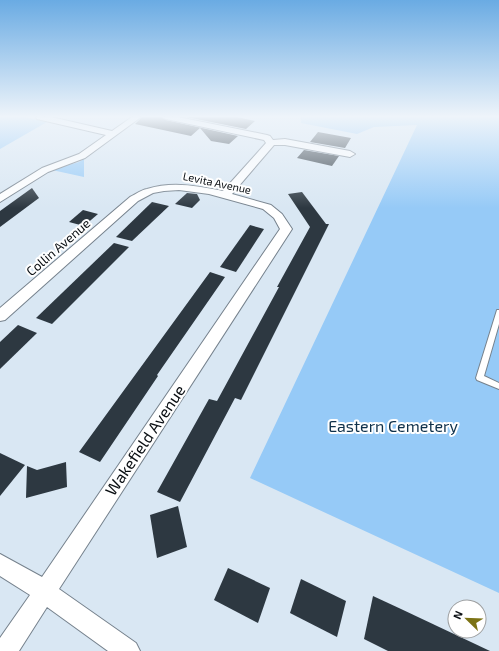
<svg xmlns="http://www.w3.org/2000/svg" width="499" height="651" viewBox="0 0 499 651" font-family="'Exo 2',sans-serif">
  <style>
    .green { fill: #96caf7 }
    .building { fill: #2d3841 }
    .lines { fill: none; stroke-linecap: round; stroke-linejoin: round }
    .lane-casing { stroke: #76828d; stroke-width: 2 }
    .street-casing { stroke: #76828d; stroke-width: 2 }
    .lane { fill: #fff; fill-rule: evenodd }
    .street { fill: #fff; fill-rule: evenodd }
    .labels { text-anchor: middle; stroke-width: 4; stroke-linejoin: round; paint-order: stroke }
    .far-street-label { font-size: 11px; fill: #090e12; stroke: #fff }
    .street-label { font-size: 13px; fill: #090e12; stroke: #fff }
    .near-park-label { font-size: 16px; fill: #0f314b; stroke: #fff }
    .near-street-label { font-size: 16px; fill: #090e12; stroke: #fff }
  </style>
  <rect width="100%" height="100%" fill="#d9e7f3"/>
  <g class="green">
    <path d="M 0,117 L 25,117 L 47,122 L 0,149 Z"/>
    <path d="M 301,117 L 499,117 L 499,593 L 250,478 L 417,125 L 374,127 L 357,134 L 301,123 Z"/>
    <path d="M 84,159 L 84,177 L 52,170 L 79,162 Z"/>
  </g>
  <g class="building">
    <path d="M 142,117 L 161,117 L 166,120 L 238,136 L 229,144 L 211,141 L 200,128 L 191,136 L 135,124 Z"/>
    <path d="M 186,117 L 237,117 L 255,121 L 246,129 Z"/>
    <path d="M 318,132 L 351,138 L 345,148 L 310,142 Z"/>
    <path d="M 304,150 L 339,156 L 332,166 L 297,158 Z"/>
    <path d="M 32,188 L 39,198 L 0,227 L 0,211 Z"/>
    <path d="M 302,192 L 326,224 L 329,224 L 241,400 L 235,398 L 180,502 L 157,492 L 209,399 L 217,401 L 279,287 L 277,287 L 310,227 L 288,194 Z"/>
    <path d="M 187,193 L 197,194 L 200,200 L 192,208 L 175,204 Z"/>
    <path d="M 152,202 L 169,206 L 132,241 L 116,237 Z"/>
    <path d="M 83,210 L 98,214 L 84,226 L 69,222 Z"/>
    <path d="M 250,225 L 264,229 L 236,272 L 220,267 Z"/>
    <path d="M 114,243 L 129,247 L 52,324 L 36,318 Z"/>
    <path d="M 210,272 L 225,277 L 157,375 L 158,376 L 100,462 L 79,452 Z"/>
    <path d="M 18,325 L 37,333 L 0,369 L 0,342 Z"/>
    <path d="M 0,453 L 25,465 L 0,496 Z"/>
    <path d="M 66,462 L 67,487 L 26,498 L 27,466 L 37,470 Z"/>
    <path d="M 178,506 L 187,547 L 157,558 L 150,515 Z"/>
    <path d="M 228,568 L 270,588 L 258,623 L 214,600 Z"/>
    <path d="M 301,579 L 346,601 L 337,637 L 290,613 Z"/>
    <path d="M 373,596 L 401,609 L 490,651 L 388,651 L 364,639 Z"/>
  </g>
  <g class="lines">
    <defs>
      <path id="lane" d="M 497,310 L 499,310 L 499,324 L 484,376 L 499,383 L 499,389 L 477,380 L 476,378 Z"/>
      <g id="street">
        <path d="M 36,117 L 51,117 L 112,131 L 132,117 L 141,117 L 85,158 L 48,172 L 0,202 L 0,194 L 42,168 L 79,154 L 106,135 L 37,119 Z"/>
        <path d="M 162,117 L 178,117 L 267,135 L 270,136 L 273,140 L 285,139 L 350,151 L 355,154 L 350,157 L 285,145 L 274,145 L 232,194 L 271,205 L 282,214 L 292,229 L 59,589 L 136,643 L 140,651 L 108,651 L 47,607 L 19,651 L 0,651 L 0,638 L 30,595 L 0,576 L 0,554 L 42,577 L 280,229 L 274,218 L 263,209 L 209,194 L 179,190 L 164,191 L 153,193 L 138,201 L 5,320 L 0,321 L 0,308 L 130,197 C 136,194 141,190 147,189 C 172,181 198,186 223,191 L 266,143 L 264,140 L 166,119 Z"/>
      </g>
    </defs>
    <use href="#lane" class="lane-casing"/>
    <use href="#street" class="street-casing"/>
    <use href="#lane" class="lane"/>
    <use href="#street" class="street"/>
  </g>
  <linearGradient id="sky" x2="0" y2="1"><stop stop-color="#6aabe3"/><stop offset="0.56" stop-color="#eef4fa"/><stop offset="1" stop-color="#eef4fa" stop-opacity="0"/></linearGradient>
  <rect width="499" height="208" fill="url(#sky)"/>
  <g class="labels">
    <g class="far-street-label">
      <text transform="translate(217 183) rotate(12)" y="4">Levita Avenue</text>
    </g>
    <g class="street-label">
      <text transform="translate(58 247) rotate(-41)" y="5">Collin Avenue</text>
    </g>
    <g class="near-park-label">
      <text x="393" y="432">Eastern Cemetery</text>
    </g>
    <g class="near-street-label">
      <text transform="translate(145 440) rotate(-56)" y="6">Wakefield Avenue</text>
    </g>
  </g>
  <g transform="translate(467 619) rotate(293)"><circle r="19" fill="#ffffff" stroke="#9d9fa0"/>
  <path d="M0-3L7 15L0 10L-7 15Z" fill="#7c7315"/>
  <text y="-6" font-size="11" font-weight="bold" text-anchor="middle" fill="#090e12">N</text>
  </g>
</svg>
